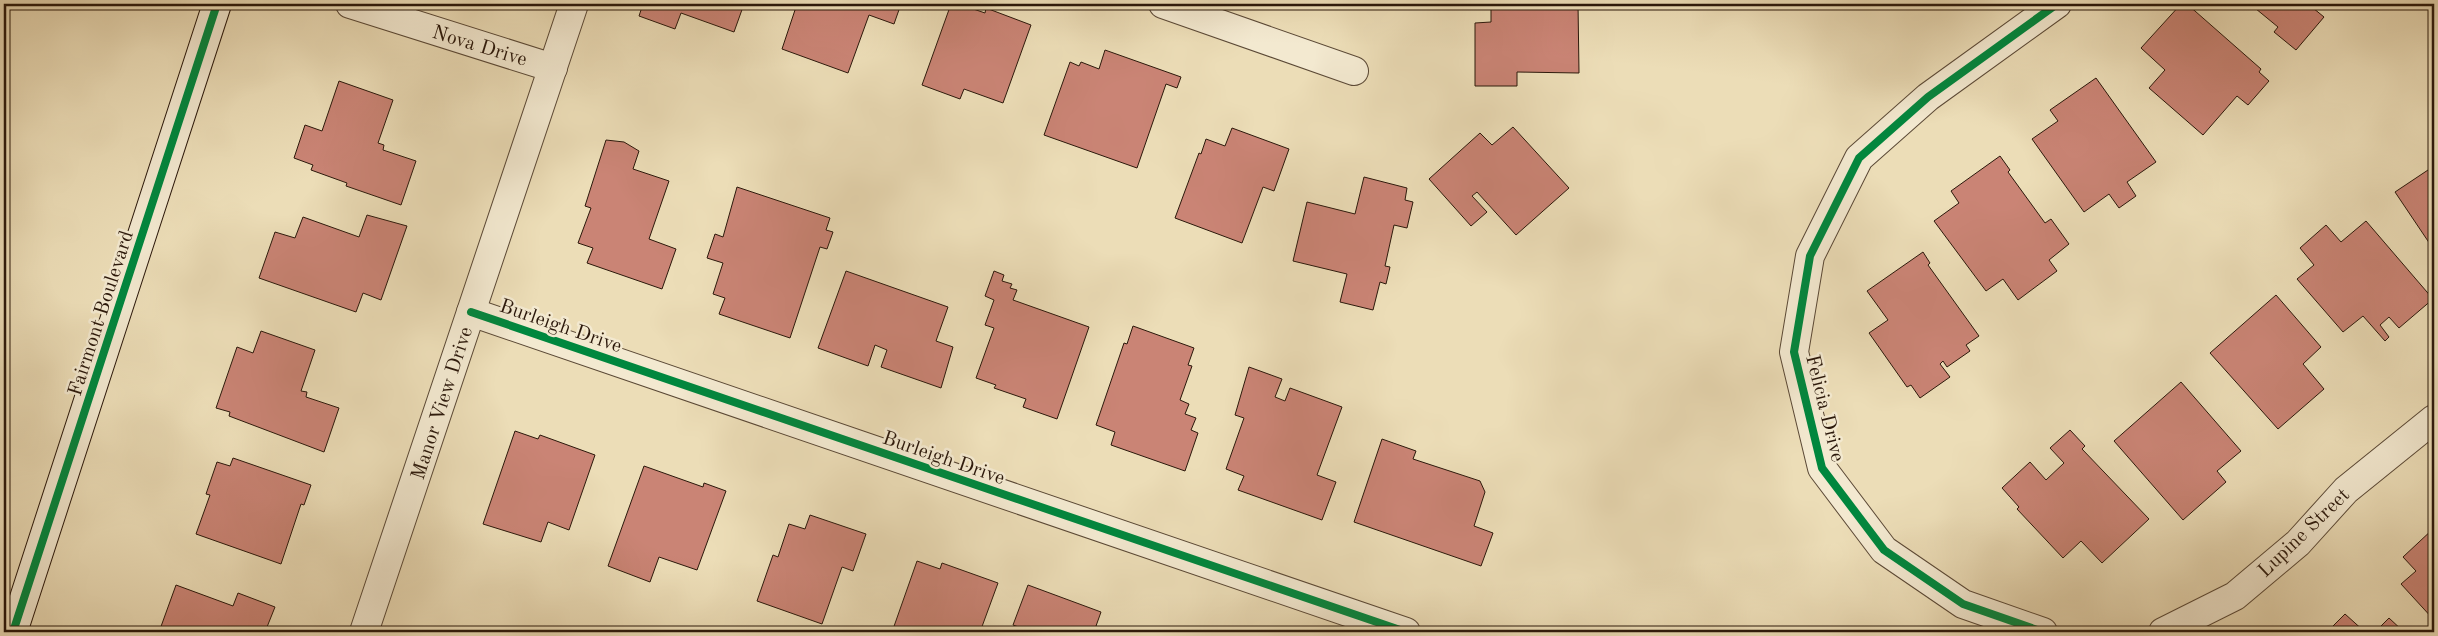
<svg xmlns="http://www.w3.org/2000/svg" width="2438" height="636" viewBox="0 0 2438 636" font-family="'Old Standard TT',serif">
  <style>
    .building { fill: #ca8475; stroke: #2b180b }
    .lines { fill: none; stroke-linecap: round; stroke-linejoin: round }
    .street-casing { stroke: #5b4936; stroke-width: 30 }
    .secondary-casing { stroke: #2b180b; stroke-width: 30 }
    .street { stroke: #f3e9d0; stroke-width: 28 }
    .secondary { stroke: #f3e9d0; stroke-width: 28 }
    .cycleway-casing { stroke: #f3e9d0; stroke-width: 11 }
    .cycleway { stroke: #00873e; stroke-width: 8 }
    .labels { text-anchor: middle; stroke-width: 5; stroke-linejoin: round; paint-order: stroke }
    .street-label { font-size: 20px; fill: #2b180b; stroke: #f3e9d0 }
  </style>
  <rect width="100%" height="100%" fill="#ecddb7"/>
  <filter id="stains"><feTurbulence type="fractalNoise" baseFrequency=".004" numOctaves="4"/><feColorMatrix values="0 0 0 0 .2 0 0 0 0 .09 0 0 0 0 .02 0 0 0 .5 -.17"/></filter>
  <radialGradient id="worn" r=".72"><stop offset=".6" stop-color="#630" stop-opacity="0"/><stop offset="1" stop-color="#630" stop-opacity=".3"/></radialGradient>
  <g class="building">
    <path d="M 643,4 L 744,4 L 734,32 L 681,13 L 675,29 L 639,16 Z"/>
    <path d="M 797,4 L 802,5 L 901,4 L 894,24 L 869,15 L 848,73 L 782,49 Z"/>
    <path d="M 951,4 L 959,4 L 985,13 L 986,8 L 1031,25 L 1003,103 L 964,89 L 960,99 L 922,85 Z"/>
    <path d="M 1491,4 L 1578,4 L 1579,73 L 1517,72 L 1517,86 L 1475,86 L 1475,23 L 1491,22 Z"/>
    <path d="M 2181,4 L 2187,4 L 2261,69 L 2259,72 L 2269,81 L 2248,105 L 2237,96 L 2203,135 L 2149,88 L 2165,70 L 2141,48 Z"/>
    <path d="M 2250,4 L 2317,4 L 2313,8 L 2324,17 L 2296,50 L 2274,32 L 2278,27 Z"/>
    <path d="M 1105,50 L 1181,77 L 1177,88 L 1166,84 L 1137,168 L 1044,135 L 1070,62 L 1079,66 L 1081,62 L 1099,69 Z"/>
    <path d="M 2096,78 L 2156,162 L 2127,182 L 2136,196 L 2119,208 L 2109,194 L 2084,212 L 2032,139 L 2058,121 L 2050,110 Z"/>
    <path d="M 339,81 L 393,100 L 378,143 L 384,145 L 383,150 L 416,161 L 401,205 L 346,186 L 347,183 L 311,170 L 313,165 L 294,158 L 305,125 L 322,131 Z"/>
    <path d="M 1513,127 L 1569,188 L 1516,235 L 1477,192 L 1472,196 L 1487,212 L 1471,226 L 1429,179 L 1480,133 L 1492,145 Z"/>
    <path d="M 1232,128 L 1289,149 L 1274,191 L 1263,187 L 1242,243 L 1175,218 L 1199,153 L 1201,154 L 1206,139 L 1225,146 Z"/>
    <path d="M 606,140 L 624,142 L 639,151 L 633,169 L 669,181 L 649,239 L 676,249 L 662,289 L 587,263 L 593,248 L 578,243 L 591,208 L 585,206 Z"/>
    <path d="M 2000,156 L 2010,170 L 2008,172 L 2045,223 L 2051,219 L 2069,244 L 2049,260 L 2057,271 L 2018,300 L 2003,279 L 1986,291 L 1934,221 L 1959,203 L 1951,191 Z"/>
    <path d="M 2434,166 L 2434,250 L 2395,192 Z"/>
    <path d="M 1364,177 L 1407,188 L 1405,200 L 1413,202 L 1407,228 L 1394,225 L 1385,266 L 1390,267 L 1386,284 L 1380,282 L 1373,310 L 1340,302 L 1347,274 L 1293,261 L 1307,202 L 1355,214 Z"/>
    <path d="M 737,187 L 830,218 L 826,230 L 833,232 L 827,249 L 820,247 L 790,338 L 719,314 L 725,298 L 713,294 L 723,263 L 707,258 L 715,234 L 723,237 Z"/>
    <path d="M 367,215 L 407,226 L 381,300 L 363,293 L 356,312 L 259,278 L 275,232 L 295,238 L 303,217 L 359,237 Z"/>
    <path d="M 2366,221 L 2433,299 L 2399,328 L 2389,317 L 2380,325 L 2389,337 L 2385,341 L 2363,316 L 2343,332 L 2297,279 L 2314,265 L 2300,248 L 2326,225 L 2341,242 Z"/>
    <path d="M 1923,252 L 1930,263 L 1928,265 L 1979,336 L 1966,345 L 1970,351 L 1947,367 L 1943,361 L 1940,364 L 1950,377 L 1920,398 L 1911,385 L 1907,387 L 1869,333 L 1888,320 L 1867,291 Z"/>
    <path d="M 846,271 L 948,307 L 936,341 L 953,347 L 941,388 L 881,367 L 887,350 L 875,345 L 868,366 L 818,348 Z"/>
    <path d="M 994,271 L 1004,275 L 1002,281 L 1012,284 L 1010,288 L 1017,290 L 1013,300 L 1089,327 L 1057,419 L 1023,407 L 1026,399 L 994,388 L 996,385 L 976,378 L 994,328 L 985,325 L 994,300 L 985,296 Z"/>
    <path d="M 2276,295 L 2321,347 L 2303,364 L 2324,389 L 2278,429 L 2210,353 Z"/>
    <path d="M 1133,326 L 1194,348 L 1188,365 L 1192,366 L 1180,400 L 1189,404 L 1185,414 L 1196,418 L 1191,430 L 1198,433 L 1185,471 L 1111,445 L 1115,432 L 1096,425 L 1124,343 L 1127,344 Z"/>
    <path d="M 261,331 L 315,350 L 301,391 L 307,392 L 306,397 L 339,408 L 324,452 L 229,416 L 230,412 L 216,408 L 237,347 L 253,353 Z"/>
    <path d="M 1249,367 L 1282,379 L 1275,397 L 1285,401 L 1290,388 L 1342,407 L 1317,475 L 1336,482 L 1322,520 L 1238,490 L 1244,476 L 1226,469 L 1244,418 L 1235,415 Z"/>
    <path d="M 2181,382 L 2241,451 L 2217,471 L 2226,482 L 2183,520 L 2114,441 Z"/>
    <path d="M 2070,430 L 2085,446 L 2082,449 L 2149,519 L 2102,563 L 2081,541 L 2063,558 L 2017,509 L 2019,507 L 2002,488 L 2030,462 L 2046,480 L 2064,463 L 2050,448 Z"/>
    <path d="M 515,431 L 538,439 L 540,435 L 595,455 L 569,530 L 548,522 L 541,542 L 483,524 Z"/>
    <path d="M 1382,439 L 1416,451 L 1413,459 L 1480,481 L 1485,492 L 1474,526 L 1493,533 L 1481,566 L 1354,522 Z"/>
    <path d="M 233,458 L 311,485 L 304,505 L 301,504 L 281,564 L 196,534 L 210,495 L 206,494 L 217,462 L 230,466 Z"/>
    <path d="M 644,466 L 703,487 L 704,483 L 726,491 L 697,570 L 659,557 L 650,582 L 608,566 Z"/>
    <path d="M 810,515 L 866,534 L 853,571 L 842,567 L 822,624 L 757,601 L 773,555 L 778,557 L 789,524 L 805,529 Z"/>
    <path d="M 2434,528 L 2434,620 L 2401,584 L 2416,571 L 2403,557 Z"/>
    <path d="M 917,561 L 940,569 L 942,563 L 998,583 L 980,632 L 892,632 Z"/>
    <path d="M 176,585 L 233,606 L 238,593 L 275,607 L 265,632 L 159,632 Z"/>
    <path d="M 1028,585 L 1101,612 L 1096,626 L 1112,632 L 1032,632 L 1013,625 Z"/>
    <path d="M 2345,614 L 2365,632 L 2327,632 Z"/>
    <path d="M 2389,618 L 2404,632 L 2375,632 Z"/>
  </g>
  <g class="lines">
    <defs>
      <g id="street">
        <path d="M 350,4 L 553,68"/>
        <path d="M 1163,4 L 1354,71"/>
        <path d="M 471,312 L 1406,632"/>
        <path d="M 364,632 L 574,4"/>
        <path d="M 2043,632 L 1963,604 L 1884,550 L 1822,468 L 1794,352 L 1810,256 L 1859,158 L 1928,97 L 2057,4"/>
        <path d="M 2163,632 L 2235,596 L 2298,543 L 2346,490 L 2434,419"/>
      </g>
      <path id="secondary" d="M 13,632 L 217,4"/>
    </defs>
    <use href="#street" class="street-casing"/>
    <use href="#secondary" class="secondary-casing"/>
    <use href="#street" class="street"/>
    <use href="#secondary" class="secondary"/>
    <defs>
      <g id="cycleway">
        <path d="M 471,312 L 1406,632"/>
        <path d="M 13,632 L 217,4"/>
        <path d="M 2043,632 L 1963,604 L 1884,550 L 1822,468 L 1794,352 L 1810,256 L 1859,158 L 1928,97 L 2057,4"/>
      </g>
    </defs>
    <use href="#cycleway" class="cycleway-casing"/>
    <use href="#cycleway" class="cycleway"/>
  </g>
  <g class="labels">
    <g class="street-label">
      <text transform="translate(480 45) rotate(17)" y="7">Nova Drive</text>
      <text transform="translate(100 313) rotate(-72)" y="7">Fairmont Boulevard</text>
      <text transform="translate(561 325) rotate(19)" y="7">Burleigh Drive</text>
      <text transform="translate(441 403) rotate(-72)" y="7">Manor View Drive</text>
      <text transform="translate(1826 408) rotate(76)" y="7">Felicia Drive</text>
      <text transform="translate(944 457) rotate(19)" y="7">Burleigh Drive</text>
      <text transform="translate(2303 532) rotate(-44)" y="7">Lupine Street</text>
    </g>
  </g>
  <rect width="2438" height="636" fill="none" stroke="#ecddb7" stroke-width="20"/>
  <rect x="5" y="5" width="2428" height="626" fill="none" stroke="#2b180b" stroke-width="2.5"/>
  <rect x="10" y="10" width="2418" height="616" fill="none" stroke="#2b180b"/>
  <rect width="100%" height="100%" filter="url(#stains)"/>
  <rect width="100%" height="100%" fill="url(#worn)"/>
</svg>
